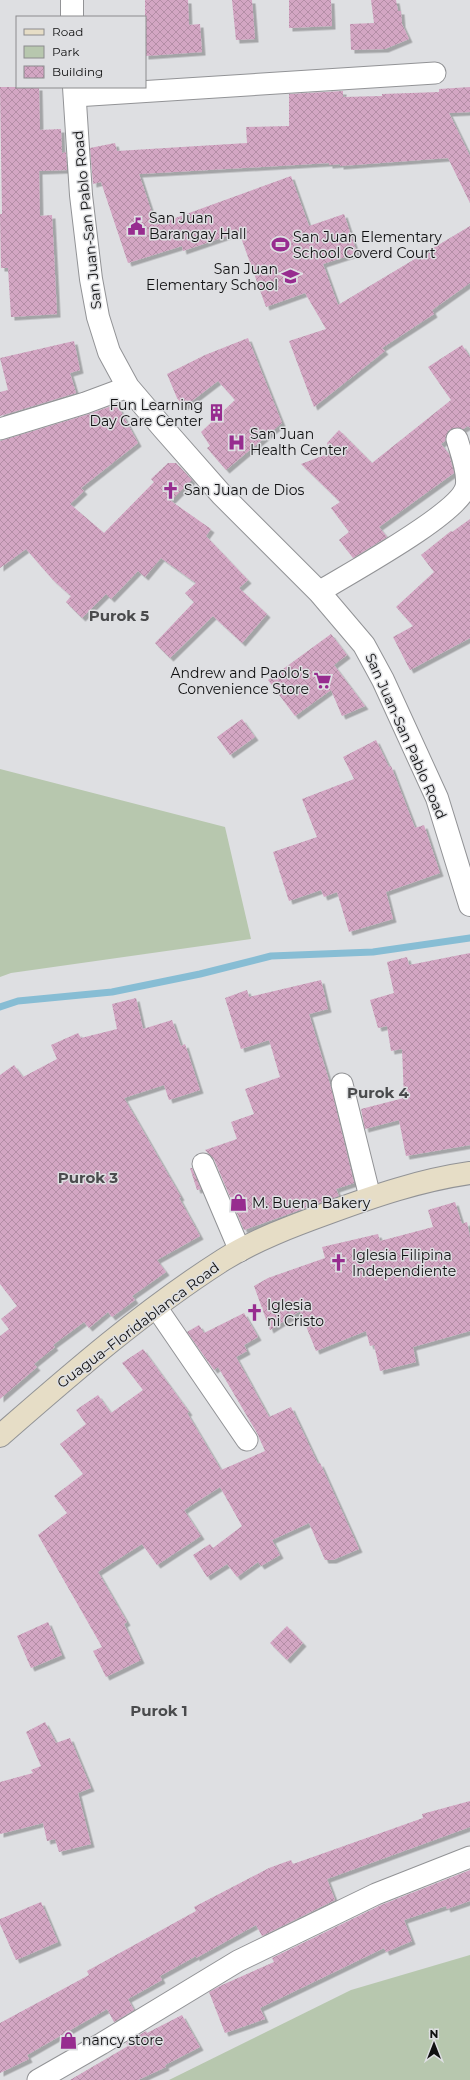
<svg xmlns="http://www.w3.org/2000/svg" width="470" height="2080" viewBox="0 0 470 2080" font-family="Montserrat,sans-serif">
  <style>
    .green { fill: #b7c7ae }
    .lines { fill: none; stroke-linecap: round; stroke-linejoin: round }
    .stream { stroke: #87bdd4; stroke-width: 7 }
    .building { fill: url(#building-cross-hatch); filter: url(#shadow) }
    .minor-casing { stroke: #929396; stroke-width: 23 }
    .tertiary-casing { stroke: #929396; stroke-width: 24 }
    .secondary-casing { stroke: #929396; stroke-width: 24 }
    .minor { stroke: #fff; stroke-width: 21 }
    .tertiary { stroke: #fff; stroke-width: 22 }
    .secondary { stroke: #e6ddc6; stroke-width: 22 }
    .labels { text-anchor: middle; stroke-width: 3; stroke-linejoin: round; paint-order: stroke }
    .poi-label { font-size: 14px; fill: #101011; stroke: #dedfe2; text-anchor: start }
    .street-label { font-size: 14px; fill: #101011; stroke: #dedfe2 }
    .neighbourhood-label { font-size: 15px; font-weight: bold; fill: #4a4b4d; stroke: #dedfe2 }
  </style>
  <defs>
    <pattern id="building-cross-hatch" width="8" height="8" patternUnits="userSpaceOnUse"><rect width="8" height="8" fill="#d3a6c3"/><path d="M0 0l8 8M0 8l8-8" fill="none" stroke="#b48ea6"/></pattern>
    <filter id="shadow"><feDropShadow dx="3.5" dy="3.5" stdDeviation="0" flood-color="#0004"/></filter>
  </defs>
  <rect width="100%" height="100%" fill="#dedfe2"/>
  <g class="green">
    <path d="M 0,769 L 225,827 L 251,939 L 11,973 L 0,977 Z"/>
    <path d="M 470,1955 L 470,2080 L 169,2080 L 351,1990 Z"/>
  </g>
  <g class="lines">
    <path class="stream" d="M 0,1007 L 18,1001 L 112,992 L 200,974 L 271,956 L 373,952 L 470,938"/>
  </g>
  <g class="building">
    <path d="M 145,0 L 188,0 L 189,25 L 200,24 L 202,52 L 145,56 Z"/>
    <path d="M 232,0 L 252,0 L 255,39 L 236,40 Z"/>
    <path d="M 289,0 L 331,0 L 332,26 L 289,28 Z"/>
    <path d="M 371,0 L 396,0 L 398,11 L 401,11 L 402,24 L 409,39 L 385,49 L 351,50 L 350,24 L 374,23 Z"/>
    <path d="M 0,87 L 39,87 L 40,130 L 61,129 L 62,153 L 66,152 L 67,170 L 39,171 L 40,216 L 52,215 L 57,314 L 11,317 L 8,268 L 1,268 L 0,214 L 2,214 Z"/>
    <path d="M 470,87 L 470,112 L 449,113 L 470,156 L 470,203 L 448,158 L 340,166 L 340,164 L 329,165 L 329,163 L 139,174 L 156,225 L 291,176 L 309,226 L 344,214 L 357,253 L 323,264 L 338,305 L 470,226 L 470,283 L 432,310 L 434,314 L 382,348 L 385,351 L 314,407 L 289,341 L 326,329 L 305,293 L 266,307 L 239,232 L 183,251 L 182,246 L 128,263 L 101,182 L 93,184 L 90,148 L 115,143 L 117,151 L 247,143 L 246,127 L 289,126 L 289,94 L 343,91 L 343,97 L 382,96 L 382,94 L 439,92 L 439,89 Z"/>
    <path d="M 248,338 L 282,423 L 226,470 L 207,448 L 210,446 L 201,432 L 235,400 L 218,381 L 184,407 L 177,398 L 167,374 L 205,355 Z"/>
    <path d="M 74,341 L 80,370 L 70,373 L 76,393 L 0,416 L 0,392 L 8,390 L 0,358 Z"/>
    <path d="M 462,345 L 470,357 L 470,428 L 468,426 L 463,429 L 453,428 L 448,431 L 445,441 L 441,444 L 449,454 L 454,473 L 379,527 L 387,537 L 353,558 L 339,540 L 349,532 L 331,508 L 340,502 L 301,464 L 330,453 L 327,443 L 339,430 L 372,463 L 451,400 L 428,367 Z"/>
    <path d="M 117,404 L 138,443 L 81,488 L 84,491 L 70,504 L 104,533 L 154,482 L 151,479 L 168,463 L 176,463 L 192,480 L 171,501 L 211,529 L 206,536 L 248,580 L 239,588 L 267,614 L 242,643 L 213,616 L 170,658 L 155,643 L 194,602 L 185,593 L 196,583 L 161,558 L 145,577 L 138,571 L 111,599 L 106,594 L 82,618 L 66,602 L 71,596 L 53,580 L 26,549 L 0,568 L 0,441 L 89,414 Z"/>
    <path d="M 470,519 L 470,638 L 410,670 L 393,637 L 413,626 L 396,607 L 434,572 L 421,555 L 451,531 L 452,532 Z"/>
    <path d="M 331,634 L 347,655 L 334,665 L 365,706 L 342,716 L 331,690 L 295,716 L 268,680 Z"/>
    <path d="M 242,719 L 255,737 L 230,755 L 217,737 Z"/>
    <path d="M 376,740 L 389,767 L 391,766 L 415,828 L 424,825 L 440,873 L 386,892 L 393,919 L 349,932 L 337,892 L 324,897 L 321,890 L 289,901 L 273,852 L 317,837 L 302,799 L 354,779 L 343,757 Z"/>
    <path d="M 470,953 L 470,1145 L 406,1156 L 399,1120 L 365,1129 L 361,1109 L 404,1098 L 402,1049 L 391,1051 L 387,1026 L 378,1028 L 370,1000 L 394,993 L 387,962 L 407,957 L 409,965 Z"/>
    <path d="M 321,980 L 328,1009 L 309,1014 L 330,1084 L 354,1183 L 336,1189 L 339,1196 L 244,1230 L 214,1159 L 205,1150 L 237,1139 L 231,1122 L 254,1114 L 245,1089 L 280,1077 L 269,1040 L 241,1049 L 225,998 L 247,990 L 249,997 Z"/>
    <path d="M 136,998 L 143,1029 L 172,1020 L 181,1046 L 185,1044 L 200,1090 L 169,1100 L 164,1085 L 124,1098 L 181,1197 L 179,1198 L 200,1236 L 157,1260 L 166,1272 L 132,1296 L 135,1300 L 112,1317 L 108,1312 L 89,1328 L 84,1322 L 53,1345 L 55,1347 L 34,1364 L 37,1367 L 0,1399 L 0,1336 L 9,1329 L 1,1319 L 17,1306 L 0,1284 L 0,1075 L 14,1065 L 23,1077 L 57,1059 L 51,1045 L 78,1033 L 81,1038 L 117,1029 L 112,1004 Z"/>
    <path d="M 190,1168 L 192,1168 L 201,1189 L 197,1190 Z"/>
    <path d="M 455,1202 L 462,1224 L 467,1222 L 470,1237 L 470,1331 L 413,1347 L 416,1362 L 380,1371 L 374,1345 L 370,1346 L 366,1331 L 316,1351 L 300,1311 L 270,1330 L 254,1286 L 268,1278 L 325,1258 L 322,1247 L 378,1234 L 380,1241 L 433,1227 L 428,1210 Z"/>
    <path d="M 244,1313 L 258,1337 L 244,1345 L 247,1351 L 236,1357 L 269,1417 L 291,1407 L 318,1464 L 320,1463 L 359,1549 L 333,1560 L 325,1560 L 309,1523 L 272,1540 L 280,1555 L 261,1566 L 258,1562 L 237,1577 L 227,1564 L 207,1577 L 193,1555 L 210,1544 L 213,1548 L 242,1526 L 220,1487 L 184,1510 L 201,1536 L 157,1565 L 142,1544 L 98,1572 L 127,1622 L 124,1624 L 141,1660 L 106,1677 L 93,1651 L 102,1647 L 38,1535 L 67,1513 L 54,1496 L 83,1474 L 60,1444 L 86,1424 L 76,1410 L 98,1395 L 111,1413 L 143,1390 L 122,1363 L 143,1349 L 189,1412 L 187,1413 L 221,1470 L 265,1451 L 257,1433 L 218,1367 L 214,1370 L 187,1332 L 199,1325 L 204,1333 Z"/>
    <path d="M 48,1622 L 62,1655 L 31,1668 L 17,1636 Z"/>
    <path d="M 287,1626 L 303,1643 L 287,1660 L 270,1643 Z"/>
    <path d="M 45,1722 L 56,1743 L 70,1738 L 91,1788 L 78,1793 L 91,1844 L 59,1852 L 55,1839 L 47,1841 L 43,1823 L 0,1834 L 0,1782 L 33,1773 L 31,1770 L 41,1766 L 26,1732 Z"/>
    <path d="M 470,1801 L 470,1827 L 327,1879 L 335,1900 L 262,1936 L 256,1925 L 196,1958 L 196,1956 L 160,1976 L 162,1980 L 128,1999 L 134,2010 L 114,2022 L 107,2009 L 27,2055 L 29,2059 L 0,2073 L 0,2023 L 89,1975 L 87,1971 L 196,1911 L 194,1907 L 269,1868 L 291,1860 L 293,1864 L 423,1818 L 422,1814 Z"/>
    <path d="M 470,1870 L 470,1901 L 447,1909 L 446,1906 L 404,1920 L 412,1941 L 386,1952 L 384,1948 L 260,2008 L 265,2019 L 225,2033 L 209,1992 L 222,1985 L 274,1962 L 272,1958 L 381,1905 Z"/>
    <path d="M 41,1902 L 58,1942 L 16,1960 L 0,1924 L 0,1919 Z"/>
    <path d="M 182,2015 L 200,2047 L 165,2065 L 166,2067 L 138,2080 L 70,2080 L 128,2046 L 126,2043 L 146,2031 L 147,2033 Z"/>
  </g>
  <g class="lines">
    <defs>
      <g id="minor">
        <path d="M 75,96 L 435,73"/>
        <path d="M 0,429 L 85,403 L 128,387"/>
        <path d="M 319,592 C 346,575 459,514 466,487 C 469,473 461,453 457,439"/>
        <path d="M 342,1084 L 370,1197"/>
        <path d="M 203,1164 L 240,1251"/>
        <path d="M 156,1307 L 247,1440"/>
        <path d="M 38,2080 L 101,2044 L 238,1961 L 376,1894 L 470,1857"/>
      </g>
      <g id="tertiary">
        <path d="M 72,0 L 72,17"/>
        <path d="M 74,87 L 81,195 L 91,279 L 98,317 L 109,352 L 128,387 L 163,428 L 222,495 L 319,592 L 364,645 L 383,680 L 437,798 L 470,905"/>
      </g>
      <path id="secondary" d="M 0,1436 C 71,1374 143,1311 223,1260 C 255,1240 292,1226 328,1213 C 374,1196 421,1180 470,1173"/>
    </defs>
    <use href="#minor" class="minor-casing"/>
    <use href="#tertiary" class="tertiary-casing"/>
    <use href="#secondary" class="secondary-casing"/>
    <use href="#minor" class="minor"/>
    <use href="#tertiary" class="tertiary"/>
    <use href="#secondary" class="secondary"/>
  </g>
  <defs>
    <symbol id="civic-bare" viewBox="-9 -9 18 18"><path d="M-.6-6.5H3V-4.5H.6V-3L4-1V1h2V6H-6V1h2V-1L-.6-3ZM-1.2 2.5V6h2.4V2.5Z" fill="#972c8f" stroke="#dedfe2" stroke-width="2.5" paint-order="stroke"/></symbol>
    <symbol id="stadium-bare" viewBox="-9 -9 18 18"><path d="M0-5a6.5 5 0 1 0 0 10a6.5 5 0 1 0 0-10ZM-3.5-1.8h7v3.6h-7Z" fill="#972c8f" stroke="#dedfe2" stroke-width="2.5" paint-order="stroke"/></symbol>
    <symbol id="school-bare" viewBox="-9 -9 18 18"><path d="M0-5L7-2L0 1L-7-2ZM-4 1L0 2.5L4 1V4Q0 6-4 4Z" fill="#972c8f" stroke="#dedfe2" stroke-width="2.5" paint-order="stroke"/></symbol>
    <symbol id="building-bare" viewBox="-9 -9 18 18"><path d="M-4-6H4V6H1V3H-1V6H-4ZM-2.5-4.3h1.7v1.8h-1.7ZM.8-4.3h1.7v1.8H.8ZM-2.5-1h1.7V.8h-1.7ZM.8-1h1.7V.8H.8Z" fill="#972c8f" stroke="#dedfe2" stroke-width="2.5" paint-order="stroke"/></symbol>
    <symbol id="hospital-bare" viewBox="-9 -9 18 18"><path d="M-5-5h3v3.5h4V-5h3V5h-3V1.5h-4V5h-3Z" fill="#972c8f" stroke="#dedfe2" stroke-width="2.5" paint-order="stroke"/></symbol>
    <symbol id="church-bare" viewBox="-9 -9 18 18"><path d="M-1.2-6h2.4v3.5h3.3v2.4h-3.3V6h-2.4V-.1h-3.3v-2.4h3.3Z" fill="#972c8f" stroke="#dedfe2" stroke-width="2.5" paint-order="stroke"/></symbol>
    <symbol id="supermarket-bare" viewBox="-9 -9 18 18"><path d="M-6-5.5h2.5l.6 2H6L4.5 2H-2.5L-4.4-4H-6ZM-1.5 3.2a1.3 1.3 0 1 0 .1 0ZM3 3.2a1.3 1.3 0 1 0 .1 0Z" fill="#972c8f" stroke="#dedfe2" stroke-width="2.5" paint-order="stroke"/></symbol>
    <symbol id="shop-bare" viewBox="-9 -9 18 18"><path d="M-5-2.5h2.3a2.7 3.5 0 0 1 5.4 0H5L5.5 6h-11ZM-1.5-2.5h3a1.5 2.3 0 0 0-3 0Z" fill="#972c8f" stroke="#dedfe2" stroke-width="2.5" paint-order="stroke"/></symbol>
  </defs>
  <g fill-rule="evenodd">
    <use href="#civic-bare" x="124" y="214" width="25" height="25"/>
    <use href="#stadium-bare" x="268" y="232" width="25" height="25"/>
    <use href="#school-bare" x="278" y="264" width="25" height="25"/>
    <use href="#building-bare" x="204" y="400" width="25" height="25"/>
    <use href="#hospital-bare" x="224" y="430" width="25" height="25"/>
    <use href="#church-bare" x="158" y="478" width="25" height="25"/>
    <use href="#supermarket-bare" x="310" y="668" width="25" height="25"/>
    <use href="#shop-bare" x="226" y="1190" width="25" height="25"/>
    <use href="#church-bare" x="326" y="1250" width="25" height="25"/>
    <use href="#church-bare" x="242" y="1300" width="25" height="25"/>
    <use href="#shop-bare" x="56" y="2028" width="25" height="25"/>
  </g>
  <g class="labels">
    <g class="poi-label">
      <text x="149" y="223">San Juan<tspan x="149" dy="16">Barangay Hall</tspan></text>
      <text x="293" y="242">San Juan Elementary<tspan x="293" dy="16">School Coverd Court</tspan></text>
      <text x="278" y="274" text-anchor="end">San Juan<tspan x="278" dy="16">Elementary School</tspan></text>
      <text x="203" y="410" text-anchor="end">Fun Learning<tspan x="203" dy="16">Day Care Center</tspan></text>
      <text x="250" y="439">San Juan<tspan x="250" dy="16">Health Center</tspan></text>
      <text x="184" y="495">San Juan de Dios</text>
      <text x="309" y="678" text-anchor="end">Andrew and Paolo's<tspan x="309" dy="16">Convenience Store</tspan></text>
      <text x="252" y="1208">M. Buena Bakery</text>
      <text x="352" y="1260">Iglesia Filipina<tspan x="352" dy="16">Independiente</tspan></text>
      <text x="267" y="1310">Iglesia<tspan x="267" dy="16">ni Cristo</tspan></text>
      <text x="82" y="2045">nancy store</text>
    </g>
    <g class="street-label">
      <text transform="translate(87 220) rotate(-96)" y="5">San Juan-San Pablo Road</text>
      <text transform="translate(406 736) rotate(66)" y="5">San Juan-San Pablo Road</text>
      <text transform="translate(138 1325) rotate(-37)" y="5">Guagua–Floridablanca Road</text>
    </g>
    <g class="neighbourhood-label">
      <text x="119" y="621">Purok 5</text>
      <text x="378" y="1098">Purok 4</text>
      <text x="88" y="1183">Purok 3</text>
      <text x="159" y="1716">Purok 1</text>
    </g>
  </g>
  <rect x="16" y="16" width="130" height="72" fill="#dedfe2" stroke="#8c8c8e"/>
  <rect x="24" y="29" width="20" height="6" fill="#e6ddc6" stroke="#8c8c8e"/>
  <text x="52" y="36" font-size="12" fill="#101011">Road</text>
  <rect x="24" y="46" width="20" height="12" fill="#b7c7ae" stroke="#8c8c8e"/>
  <text x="52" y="56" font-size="12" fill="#101011">Park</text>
  <rect x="24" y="66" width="20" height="12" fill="url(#building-cross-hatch)" stroke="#8c8c8e"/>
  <text x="52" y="76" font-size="12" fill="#101011">Building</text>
  <g transform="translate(434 2044)" stroke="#dedfe2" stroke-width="3" paint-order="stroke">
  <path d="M0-3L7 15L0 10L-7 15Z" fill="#101011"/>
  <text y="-6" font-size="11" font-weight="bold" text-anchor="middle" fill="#101011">N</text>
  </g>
</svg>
